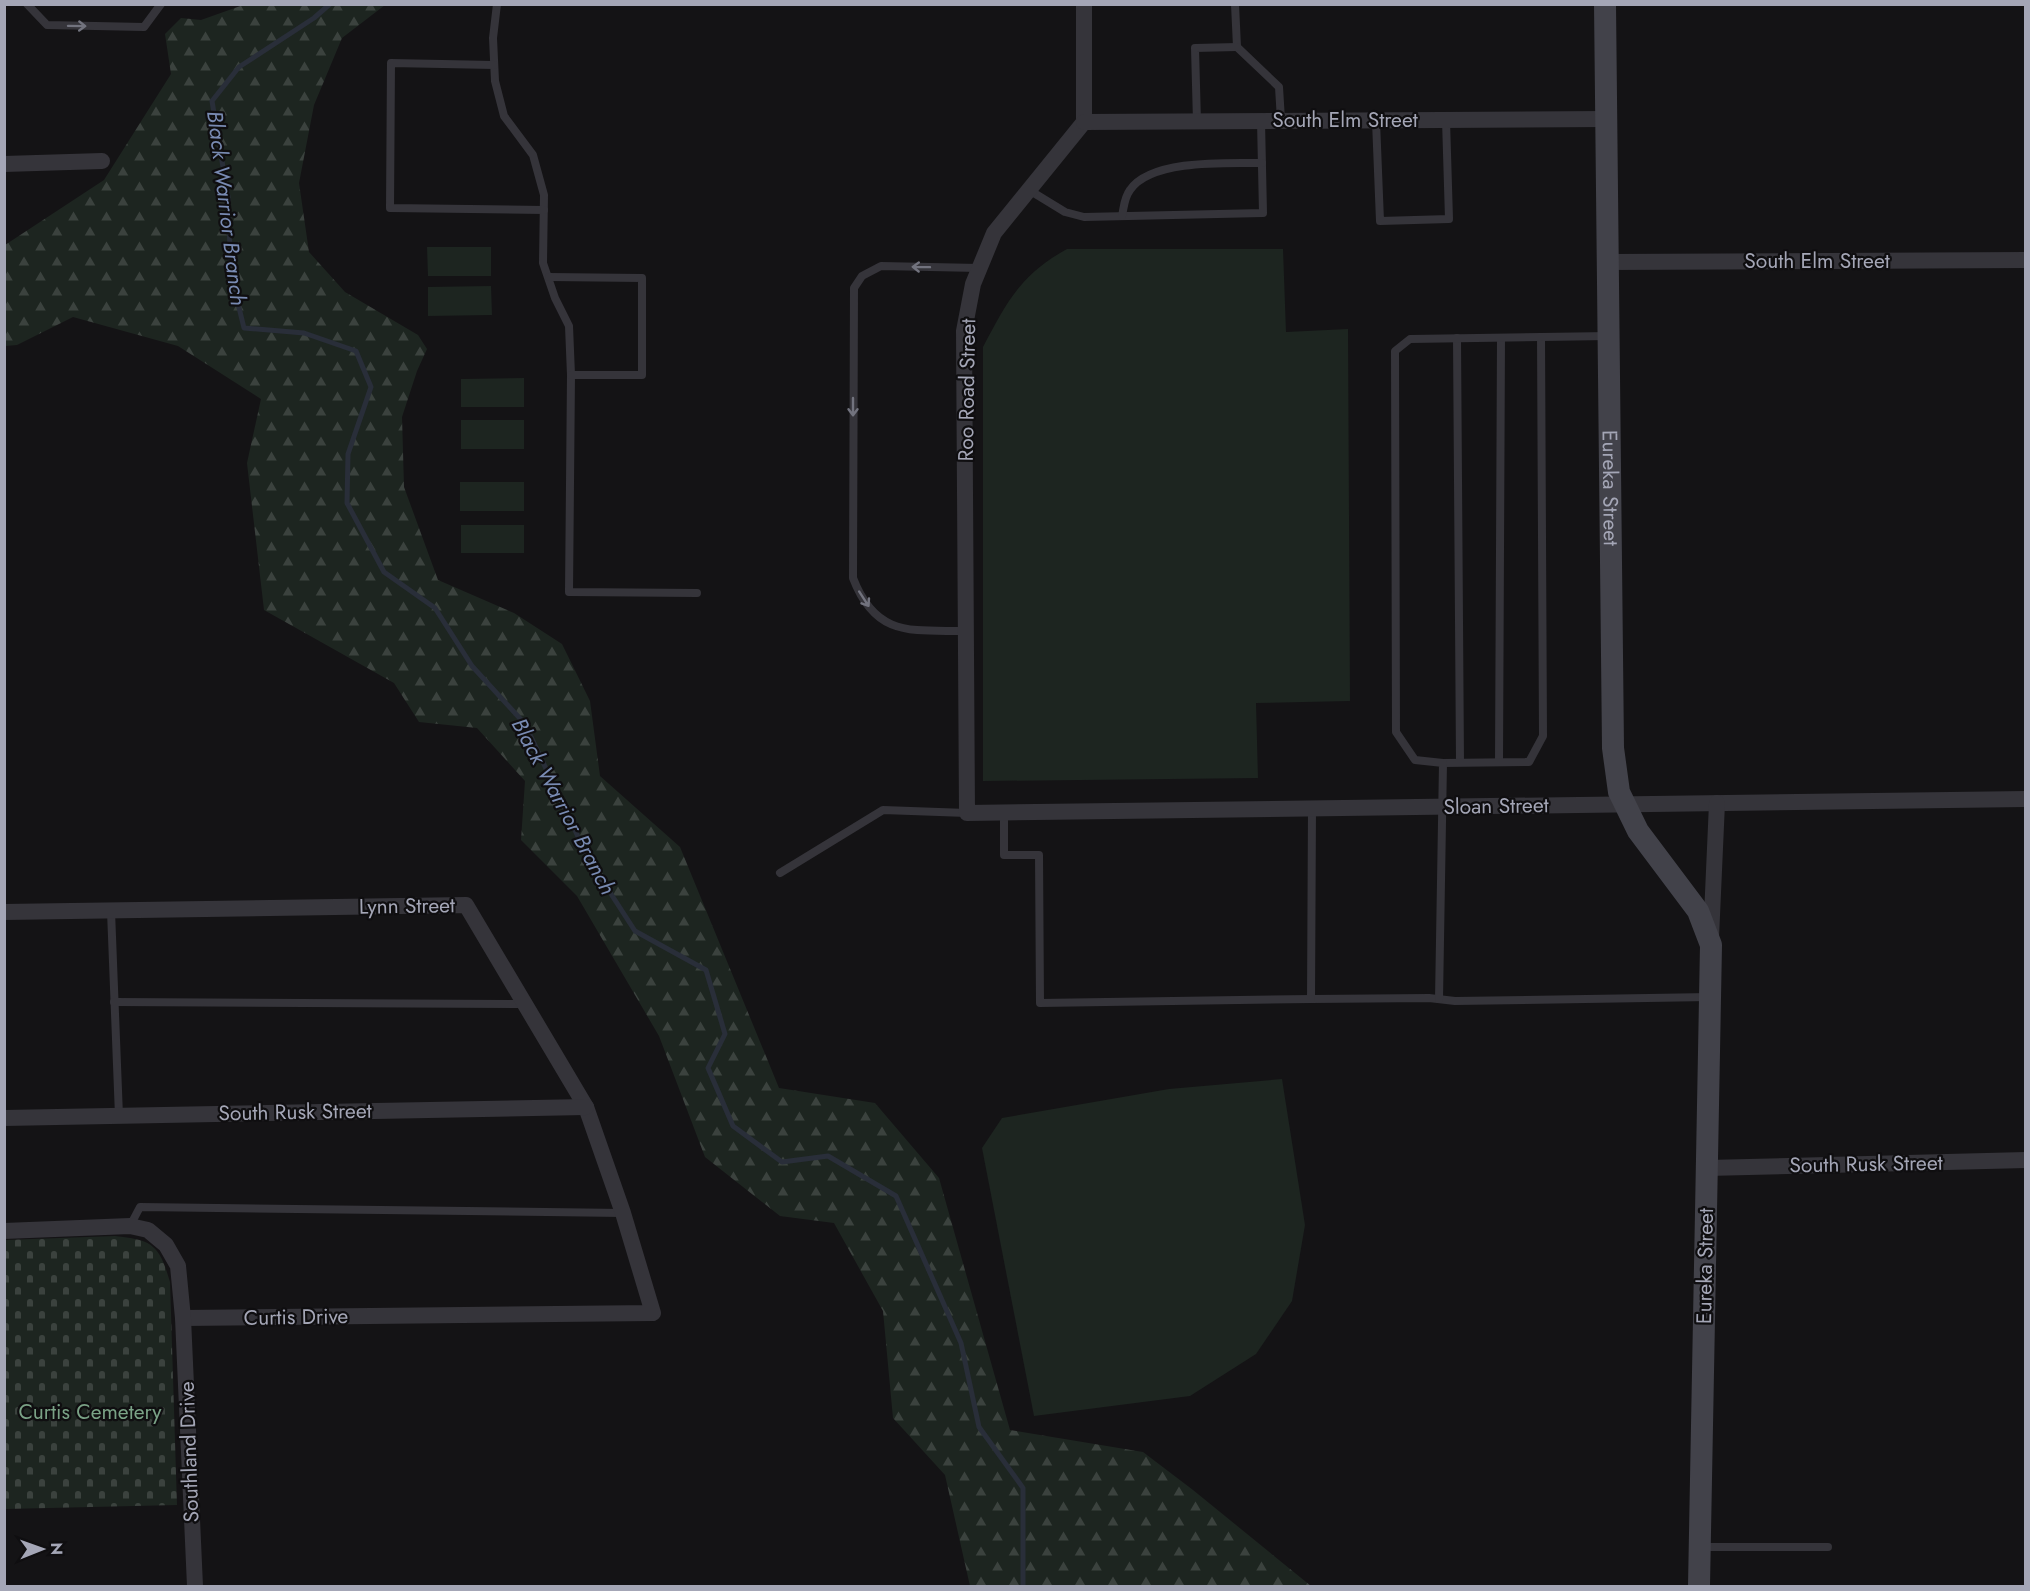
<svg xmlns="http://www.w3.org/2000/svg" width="2030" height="1591" viewBox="0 0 2030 1591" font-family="Jost,sans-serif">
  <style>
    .forest { fill: url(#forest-firs) }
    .cemetery { fill: url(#cemetery-stones) }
    .pitch { fill: #1d2520 }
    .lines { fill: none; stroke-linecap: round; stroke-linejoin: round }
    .stream { stroke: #292e39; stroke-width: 5 }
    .lane { stroke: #35343a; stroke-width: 8 }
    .street { stroke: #35343a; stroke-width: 16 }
    .secondary { stroke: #42424a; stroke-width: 22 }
    .oneway { stroke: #72737e }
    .labels { text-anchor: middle; stroke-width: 4.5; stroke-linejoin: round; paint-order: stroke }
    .street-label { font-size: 21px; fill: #a4a6b6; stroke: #0f0e10 }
    .park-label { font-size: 21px; fill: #7aa286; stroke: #0f0e10 }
    .water-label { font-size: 22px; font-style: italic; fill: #798bb3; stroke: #0f0e10 }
  </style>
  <defs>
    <pattern id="forest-firs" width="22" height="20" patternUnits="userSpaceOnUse" patternTransform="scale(1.5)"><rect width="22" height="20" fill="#1d2520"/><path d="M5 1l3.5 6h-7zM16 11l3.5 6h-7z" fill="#3b423e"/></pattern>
    <pattern id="cemetery-stones" width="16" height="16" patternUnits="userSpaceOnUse" patternTransform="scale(1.5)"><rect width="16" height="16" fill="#1d2520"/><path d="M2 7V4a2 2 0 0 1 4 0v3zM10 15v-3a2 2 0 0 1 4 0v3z" fill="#3b423e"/></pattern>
  </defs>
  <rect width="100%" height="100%" fill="#141315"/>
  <path class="forest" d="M 246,4 L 385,5 L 342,38 L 314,105 L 299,183 L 309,252 L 345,292 L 418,335 L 427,349 L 417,371 L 402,417 L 404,487 L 438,580 L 514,613 L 562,644 L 590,701 L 600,776 L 680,847 L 779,1088 L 875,1103 L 939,1178 L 1010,1430 L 1143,1452 L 1193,1490 L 1311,1586 L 970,1586 L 945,1475 L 893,1418 L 883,1311 L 834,1223 L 780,1216 L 705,1157 L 659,1036 L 577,896 L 521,840 L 525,781 L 477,728 L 419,722 L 394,683 L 264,610 L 247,463 L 261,399 L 178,346 L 73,317 L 17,345 L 5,346 L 5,245 L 104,180 L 171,74 L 165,34 L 181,18 L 201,20 Z"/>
  <path class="cemetery" d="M 115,1236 C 153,1240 159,1245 170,1282 L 177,1505 L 5,1509 L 5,1240 Z"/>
  <g class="pitch">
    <path d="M 427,247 L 491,247 L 491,276 L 428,276 Z"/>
    <path d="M 1067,249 L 1283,249 L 1286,332 L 1348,329 L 1350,701 L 1256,703 L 1258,778 L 983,781 L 983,347 C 1007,302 1020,275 1067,249 Z"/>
    <path d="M 491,286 L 492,315 L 428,316 L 428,287 Z"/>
    <path d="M 524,378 L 524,407 L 461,407 L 461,379 Z"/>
    <rect x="461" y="420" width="63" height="29"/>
    <rect x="460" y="482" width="64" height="29"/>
    <rect x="461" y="525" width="63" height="28"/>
    <path d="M 1282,1079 L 1305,1225 L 1292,1301 L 1256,1354 L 1190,1396 L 1034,1416 L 982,1148 L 1002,1118 L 1169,1089 Z"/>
  </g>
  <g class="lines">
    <path class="stream" d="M 330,4 L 314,18 L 239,67 L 212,101 L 228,197 L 231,275 L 244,328 L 304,333 L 356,351 L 371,387 L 348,454 L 347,503 L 384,572 L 435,608 L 472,666 L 525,724 L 589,860 L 635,931 L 706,970 L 725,1034 L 708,1068 L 733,1126 L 782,1162 L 828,1156 L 896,1196 L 961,1343 L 979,1427 L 1023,1488 L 1023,1586"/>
    <g class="lane">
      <path d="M 27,4 L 47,25 L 144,27 L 161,4"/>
      <path d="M 497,4 L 493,38 L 495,81 L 504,116 L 533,155 L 544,195 L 543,263 L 555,298 L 569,326 L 571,375 L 569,592 L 697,593"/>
      <path d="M 1235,4 L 1237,47 L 1279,87 L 1281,120"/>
      <path d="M 494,65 L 391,63 L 390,208 L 544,210"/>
      <path d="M 1376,121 L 1380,221 L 1449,219 L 1446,120"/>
      <path d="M 1197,122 L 1195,48 L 1237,47"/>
      <path d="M 1029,190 L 1065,212 L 1084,217 L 1263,213 L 1261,121"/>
      <path d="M 1122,216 C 1124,207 1124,198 1130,190 C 1151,159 1228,163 1262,163"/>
      <path d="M 549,277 L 642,278 L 642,375 L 571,375"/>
      <path d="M 1457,338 L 1460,762"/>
      <path d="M 966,631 C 912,630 876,638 853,578 L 854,288 L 862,276 L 881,266 L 979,268"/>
      <path d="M 1499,762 L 1501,338"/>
      <path d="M 1443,763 L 1529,762 L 1543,736 L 1541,337"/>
      <path d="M 1312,808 L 1311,999 L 1429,998 L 1455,1001 L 1710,997"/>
      <path d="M 1004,812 L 1004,855 L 1039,855 L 1040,1003 L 1311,999"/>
      <path d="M 780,873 L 883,810 L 967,813"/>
      <path d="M 111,911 L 119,1116"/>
      <path d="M 1439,999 L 1443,763 L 1415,760 L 1396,732 L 1395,351 L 1410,339 L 1609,336"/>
      <path d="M 114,1002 L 525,1004"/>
      <path d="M 130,1226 L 140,1207 L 623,1213"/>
      <path d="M 1700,1547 L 1828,1547"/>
    </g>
    <g class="street">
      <path d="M 1084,4 L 1084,122 L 994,233 L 973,284 L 964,331 L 967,813 L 2026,799"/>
      <path d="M 1084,122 L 1606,119"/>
      <path d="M 4,164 L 102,161"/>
      <path d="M 1609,262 L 2026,260"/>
      <path d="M 4,912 L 466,905 L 586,1107 L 623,1213 L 653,1313 L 183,1318"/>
      <path d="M 1711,938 L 1717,803"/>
      <path d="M 4,1118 L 586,1107"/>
      <path d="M 1707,1168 L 2026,1160"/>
      <path d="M 4,1231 L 130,1226 L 148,1230 L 166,1245 L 178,1266 L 183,1318 L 195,1586"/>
    </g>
    <path class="secondary" id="s1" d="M 1605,4 L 1613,748 L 1619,792 L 1638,831 L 1698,911 L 1711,945 L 1699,1586"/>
  </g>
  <defs><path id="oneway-shaft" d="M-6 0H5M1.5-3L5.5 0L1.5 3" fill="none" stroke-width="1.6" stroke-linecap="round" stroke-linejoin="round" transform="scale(1.5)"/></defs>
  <g class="oneway">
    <use href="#oneway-shaft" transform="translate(77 26) rotate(1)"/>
    <use href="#oneway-shaft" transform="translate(921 267) rotate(-179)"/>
    <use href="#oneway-shaft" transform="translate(853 407) rotate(90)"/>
    <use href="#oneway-shaft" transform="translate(864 599) rotate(57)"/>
  </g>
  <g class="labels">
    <g class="street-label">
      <text x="1345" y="127">South Elm Street</text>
      <text x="1817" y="268">South Elm Street</text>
      <text transform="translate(967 390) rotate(-89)" y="7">Roo Road Street</text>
      <text dy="7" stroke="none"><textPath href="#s1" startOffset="484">Eureka Street</textPath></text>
      <text transform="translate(1496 806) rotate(-1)" y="7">Sloan Street</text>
      <text transform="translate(407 906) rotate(-1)" y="7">Lynn Street</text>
      <text transform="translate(295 1112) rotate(-1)" y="7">South Rusk Street</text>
      <text transform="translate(1866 1164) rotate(-1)" y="7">South Rusk Street</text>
      <text transform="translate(1705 1266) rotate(-89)" y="7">Eureka Street</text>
      <text transform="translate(296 1317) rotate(-1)" y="7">Curtis Drive</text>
      <text transform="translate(189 1452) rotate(-92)" y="7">Southland Drive</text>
    </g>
    <g class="park-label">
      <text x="90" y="1419">Curtis Cemetery</text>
    </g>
    <g class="water-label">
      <text transform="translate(227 208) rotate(83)" y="8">Black Warrior Branch</text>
      <text transform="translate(564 806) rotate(62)" y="8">Black Warrior Branch</text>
    </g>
  </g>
  <rect width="2030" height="1591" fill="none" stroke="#a4a6b6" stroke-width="12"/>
  <g transform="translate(42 1549) rotate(89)" stroke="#0f0e10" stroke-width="4.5" paint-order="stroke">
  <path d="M0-4.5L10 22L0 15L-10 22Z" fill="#a4a6b6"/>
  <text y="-9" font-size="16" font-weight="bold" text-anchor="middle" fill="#a4a6b6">N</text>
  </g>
</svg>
